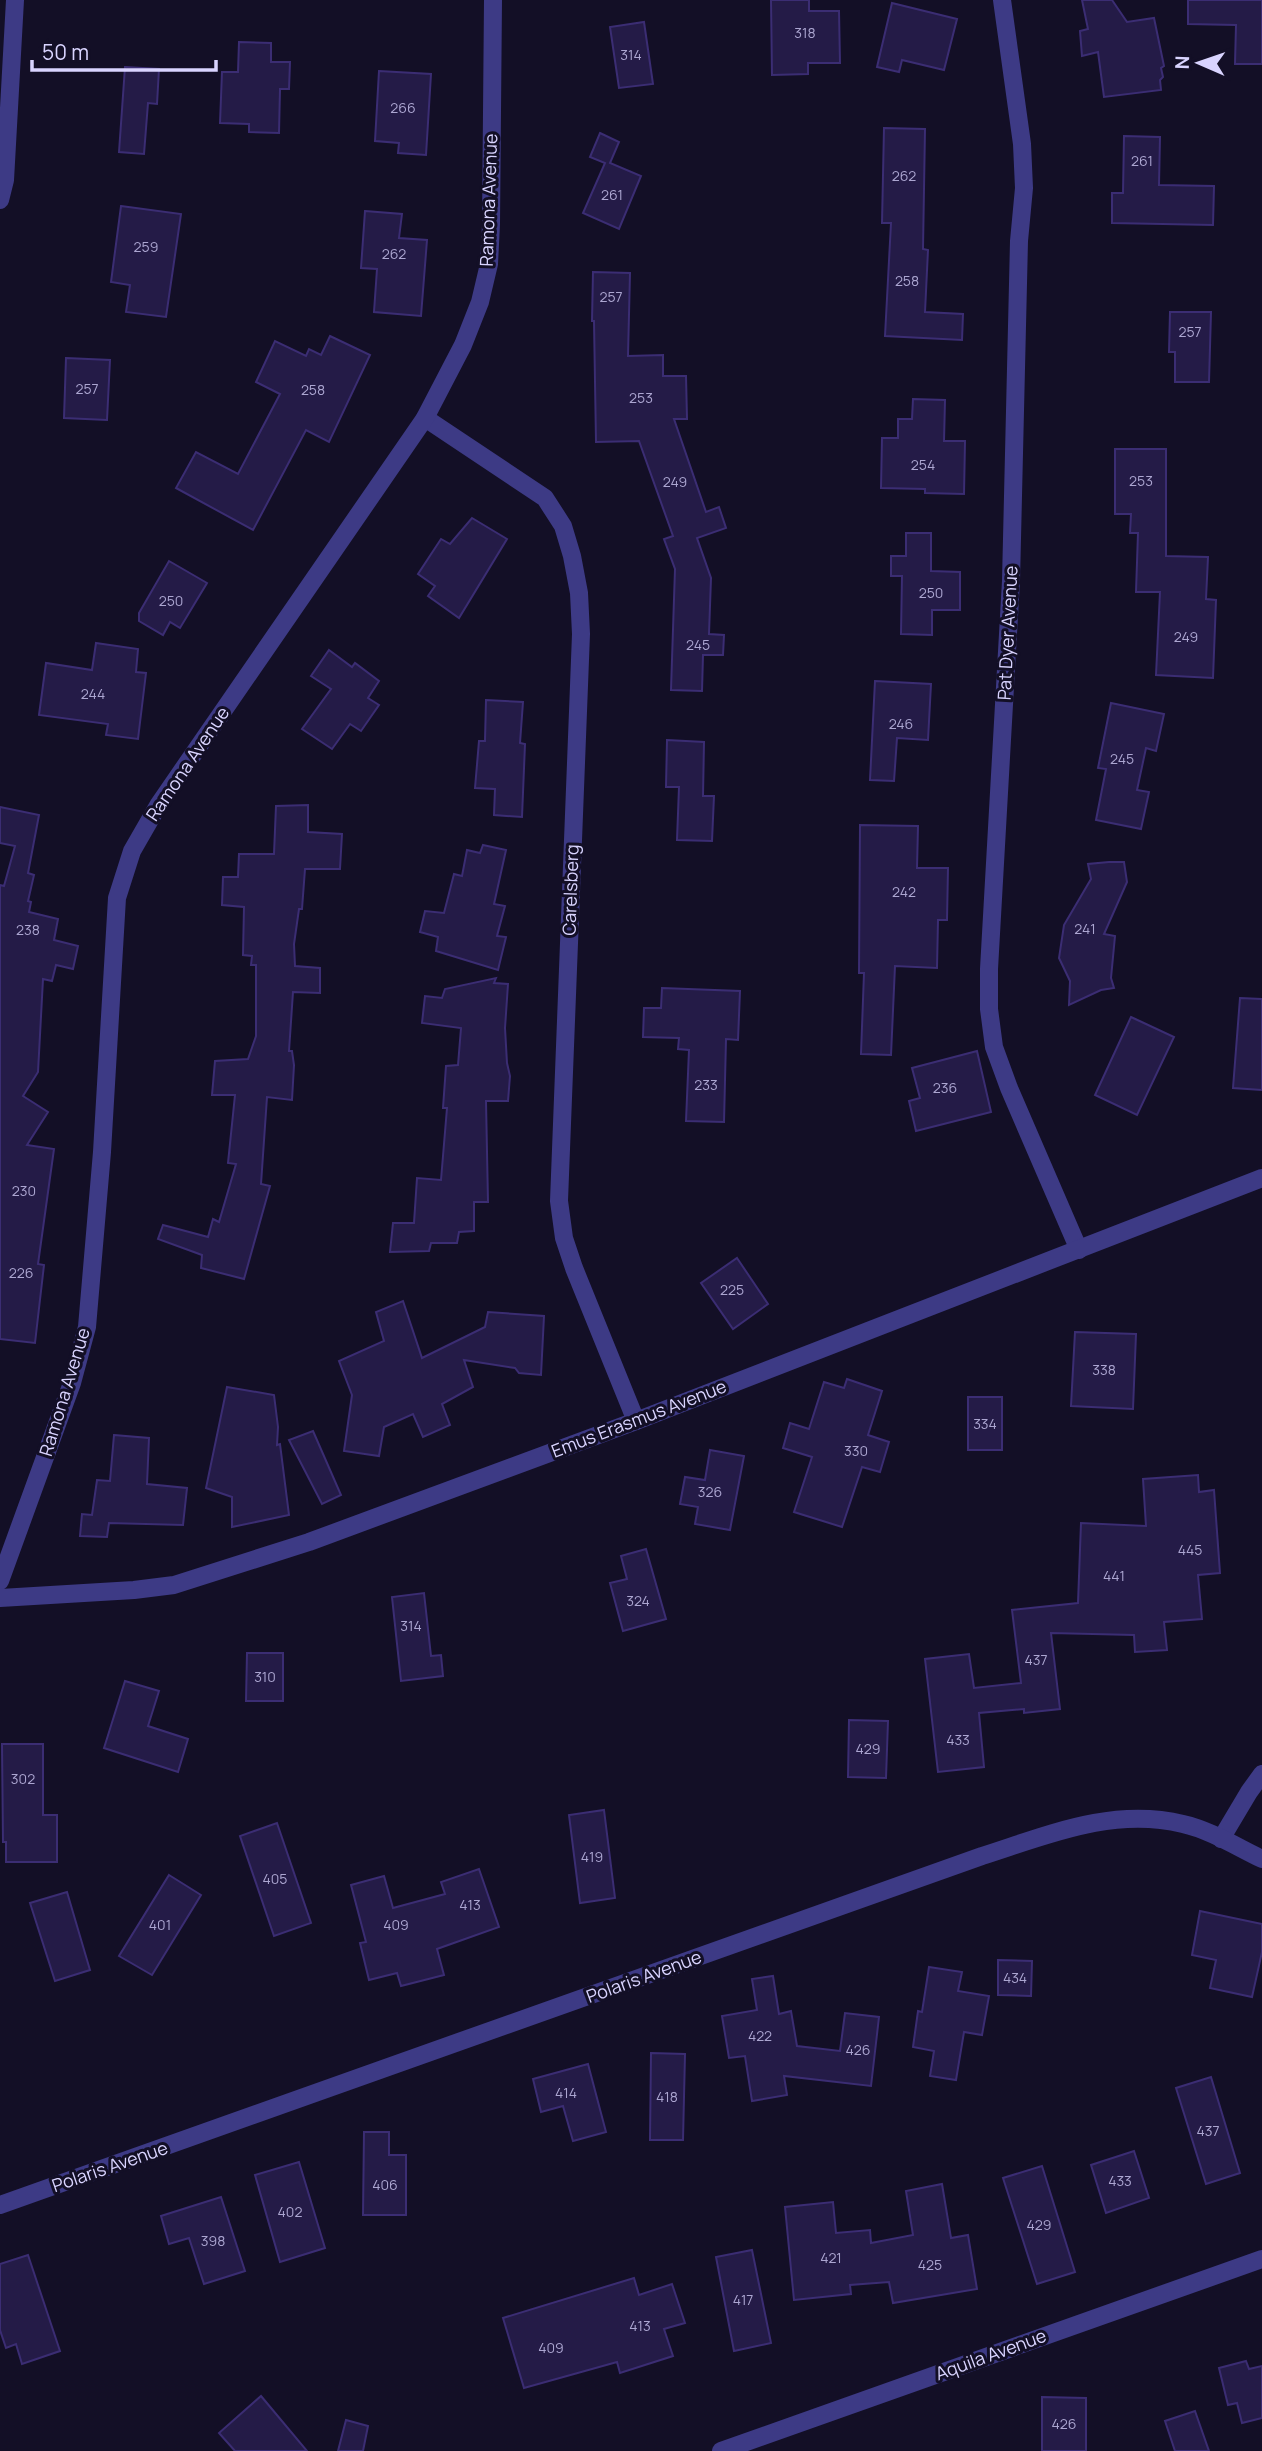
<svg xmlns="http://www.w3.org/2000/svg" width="1262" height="2451" viewBox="0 0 1262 2451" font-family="Manrope,sans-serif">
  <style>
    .building { fill: #241b47; stroke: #3b2d73; stroke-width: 2 }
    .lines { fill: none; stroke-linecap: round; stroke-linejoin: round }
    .street { stroke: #3d3a85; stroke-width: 18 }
    .labels { text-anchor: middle; stroke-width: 6; stroke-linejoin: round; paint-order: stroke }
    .number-label { font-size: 14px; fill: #aca6d1 }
    .street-label { font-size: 18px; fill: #d9d4ff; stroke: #130f26 }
  </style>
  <rect width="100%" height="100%" fill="#130f26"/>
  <g class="building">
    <path d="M 771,0 L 809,0 L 809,11 L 839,11 L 840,63 L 808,63 L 808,74 L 772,75 Z"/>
    <path d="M 1082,0 L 1112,0 L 1127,22 L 1154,18 L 1164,66 L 1161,68 L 1163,77 L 1160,80 L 1161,90 L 1104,97 L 1098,52 L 1082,56 L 1080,31 L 1088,29 Z"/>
    <path d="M 1188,0 L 1262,0 L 1262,64 L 1235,64 L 1236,25 L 1188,24 Z"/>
    <path d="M 892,3 L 957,19 L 944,70 L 902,60 L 899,72 L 877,67 Z"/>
    <path d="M 644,22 L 653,84 L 619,88 L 610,27 Z"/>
    <path d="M 239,42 L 271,43 L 271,62 L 290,62 L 289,89 L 280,89 L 279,133 L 249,132 L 249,124 L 220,123 L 222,72 L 238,72 Z"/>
    <path d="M 125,67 L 159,69 L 157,104 L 148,103 L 144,154 L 119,152 Z"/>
    <path d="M 379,71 L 431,74 L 426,155 L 398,153 L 399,143 L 375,141 Z"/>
    <path d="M 884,128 L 925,129 L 923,249 L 928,250 L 925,312 L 963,314 L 962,340 L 885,336 L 891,223 L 882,223 Z"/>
    <path d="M 600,133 L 619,142 L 610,163 L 641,176 L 619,229 L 583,213 L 605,163 L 590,157 Z"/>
    <path d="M 1124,136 L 1160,137 L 1159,185 L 1214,186 L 1213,225 L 1112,223 L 1112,193 L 1123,193 Z"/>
    <path d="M 121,206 L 181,214 L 166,317 L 126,312 L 130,285 L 111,282 Z"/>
    <path d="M 365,211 L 402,214 L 399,238 L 427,240 L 421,316 L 374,312 L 377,269 L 361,268 Z"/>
    <path d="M 593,272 L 630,273 L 628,356 L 663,355 L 663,376 L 686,376 L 687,419 L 674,419 L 706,512 L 719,507 L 726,528 L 697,538 L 711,578 L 709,634 L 724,635 L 723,655 L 703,655 L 702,691 L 671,690 L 675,569 L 664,539 L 673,536 L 639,441 L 596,442 L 594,321 L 592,321 Z"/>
    <path d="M 1170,312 L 1211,312 L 1209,382 L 1175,382 L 1175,352 L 1169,352 Z"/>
    <path d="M 330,336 L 370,355 L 329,442 L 306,430 L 253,530 L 176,488 L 196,452 L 238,474 L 280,394 L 256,382 L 275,341 L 306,356 L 309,349 L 321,355 Z"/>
    <path d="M 66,358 L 110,360 L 107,420 L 64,418 Z"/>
    <path d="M 913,399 L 945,400 L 944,441 L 965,441 L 964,494 L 925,493 L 925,489 L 881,488 L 882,438 L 898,438 L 898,419 L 912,419 Z"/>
    <path d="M 1115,449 L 1166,449 L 1166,556 L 1208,557 L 1206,599 L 1216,600 L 1213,678 L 1156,675 L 1160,592 L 1136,592 L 1138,533 L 1130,533 L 1131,514 L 1115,514 Z"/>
    <path d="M 472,518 L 507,539 L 459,618 L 428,596 L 435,586 L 418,574 L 441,539 L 450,544 Z"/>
    <path d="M 906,533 L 931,533 L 931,571 L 960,572 L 960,610 L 932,610 L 932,635 L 901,634 L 902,576 L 891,576 L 891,556 L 906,556 Z"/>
    <path d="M 169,561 L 207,583 L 180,628 L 170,622 L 163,635 L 139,621 L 139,613 Z"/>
    <path d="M 96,643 L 138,649 L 136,672 L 146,673 L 138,739 L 106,735 L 108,724 L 39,715 L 46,663 L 92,670 Z"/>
    <path d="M 329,650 L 352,667 L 355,663 L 379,681 L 368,698 L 379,705 L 361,731 L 350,724 L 332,749 L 302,729 L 331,689 L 311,676 Z"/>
    <path d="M 875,681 L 931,684 L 928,740 L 897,738 L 894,781 L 870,780 Z"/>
    <path d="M 486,700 L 523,702 L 520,743 L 525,744 L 522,817 L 494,815 L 495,789 L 475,788 L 479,741 L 485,741 Z"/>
    <path d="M 1111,703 L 1164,714 L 1156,751 L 1146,748 L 1137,790 L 1149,792 L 1141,829 L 1096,820 L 1106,769 L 1098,768 Z"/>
    <path d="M 667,740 L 704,742 L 703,796 L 714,796 L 712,841 L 677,840 L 679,787 L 666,787 Z"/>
    <path d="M 308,805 L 308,832 L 342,834 L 340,869 L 305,869 L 302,909 L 299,909 L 294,944 L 295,966 L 320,968 L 320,993 L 293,992 L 289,1051 L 292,1051 L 294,1065 L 292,1100 L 267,1097 L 261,1184 L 270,1186 L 244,1279 L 201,1268 L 202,1255 L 158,1239 L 163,1225 L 208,1237 L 213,1219 L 219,1222 L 236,1164 L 228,1163 L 235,1095 L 212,1095 L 215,1061 L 248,1059 L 256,1036 L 256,965 L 251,965 L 252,956 L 243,955 L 244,907 L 222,905 L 223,877 L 238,877 L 239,854 L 274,854 L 276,806 Z"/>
    <path d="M 0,807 L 39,815 L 28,873 L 34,875 L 28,901 L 31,902 L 29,912 L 58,919 L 54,940 L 78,946 L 73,969 L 56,965 L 52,981 L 43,979 L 38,1072 L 23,1096 L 48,1112 L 27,1145 L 54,1149 L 38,1264 L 44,1265 L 35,1343 L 0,1339 L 0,885 L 4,886 L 15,846 L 0,843 Z"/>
    <path d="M 860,825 L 918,826 L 917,868 L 948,868 L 947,920 L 938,920 L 937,968 L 895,966 L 891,1055 L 861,1054 L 864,973 L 859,973 Z"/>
    <path d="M 483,845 L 506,850 L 494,904 L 505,906 L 497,936 L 506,937 L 498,970 L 436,951 L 438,937 L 420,932 L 425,911 L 444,913 L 454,874 L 462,876 L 467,850 L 480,853 Z"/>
    <path d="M 1109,862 L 1124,862 L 1127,882 L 1104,934 L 1115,936 L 1111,978 L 1114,988 L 1101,990 L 1069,1005 L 1070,981 L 1059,958 L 1064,925 L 1091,879 L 1088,864 Z"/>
    <path d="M 496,978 L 494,983 L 508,984 L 505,1028 L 507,1063 L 510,1076 L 508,1101 L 486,1101 L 488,1202 L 474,1202 L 474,1231 L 459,1232 L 457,1243 L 431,1243 L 429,1251 L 390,1252 L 393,1223 L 414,1223 L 417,1178 L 441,1180 L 447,1108 L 443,1108 L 446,1066 L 458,1065 L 461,1028 L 422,1023 L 425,996 L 442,998 L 445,989 Z"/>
    <path d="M 662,988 L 740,991 L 738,1040 L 726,1039 L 724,1122 L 686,1121 L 689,1050 L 678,1049 L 679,1038 L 643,1037 L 644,1008 L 661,1008 Z"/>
    <path d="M 1240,998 L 1262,999 L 1262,1090 L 1233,1088 Z"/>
    <path d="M 1131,1017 L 1174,1037 L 1137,1115 L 1095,1095 Z"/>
    <path d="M 977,1051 L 991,1112 L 916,1131 L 909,1101 L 920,1098 L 912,1068 Z"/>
    <path d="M 737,1258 L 768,1304 L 733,1329 L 701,1283 Z"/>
    <path d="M 403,1301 L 422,1358 L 485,1327 L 488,1312 L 544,1316 L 541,1375 L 519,1373 L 515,1368 L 464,1360 L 473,1387 L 442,1404 L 450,1425 L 423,1437 L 413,1414 L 384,1427 L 379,1456 L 344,1451 L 352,1395 L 339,1361 L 384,1341 L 376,1312 Z"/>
    <path d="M 1075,1332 L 1136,1334 L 1133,1409 L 1071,1406 Z"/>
    <path d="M 847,1379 L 882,1391 L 868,1435 L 889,1442 L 880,1472 L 862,1467 L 842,1527 L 794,1512 L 812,1457 L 783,1448 L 790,1423 L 809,1429 L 824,1382 L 844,1388 Z"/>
    <path d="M 227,1387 L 274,1395 L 278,1427 L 277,1445 L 280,1444 L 289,1515 L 232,1527 L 232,1497 L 206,1488 Z"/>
    <rect x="968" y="1397" width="34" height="53"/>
    <path d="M 313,1431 L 341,1495 L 322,1504 L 289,1440 Z"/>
    <path d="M 114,1435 L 149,1438 L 147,1484 L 187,1488 L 183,1525 L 109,1523 L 107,1537 L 80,1536 L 82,1514 L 92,1515 L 97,1480 L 110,1481 Z"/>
    <path d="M 710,1450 L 744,1456 L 730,1530 L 695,1524 L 698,1507 L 680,1504 L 685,1477 L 705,1480 Z"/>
    <path d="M 1198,1475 L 1199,1492 L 1214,1490 L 1220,1573 L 1198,1575 L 1202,1619 L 1164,1622 L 1167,1650 L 1135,1652 L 1134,1635 L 1051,1633 L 1060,1709 L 1024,1713 L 1024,1709 L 979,1713 L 984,1767 L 938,1772 L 925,1659 L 969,1654 L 974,1688 L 1021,1683 L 1012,1610 L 1078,1603 L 1081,1523 L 1146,1526 L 1143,1479 Z"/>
    <path d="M 646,1549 L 666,1619 L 623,1631 L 610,1583 L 627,1579 L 621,1556 Z"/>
    <path d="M 424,1593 L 431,1656 L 441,1655 L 443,1676 L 401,1681 L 392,1597 Z"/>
    <path d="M 247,1653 L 283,1653 L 283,1701 L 246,1701 Z"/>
    <path d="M 125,1681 L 159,1691 L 148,1726 L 188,1739 L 178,1772 L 104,1748 Z"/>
    <path d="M 849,1720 L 888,1721 L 886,1778 L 848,1777 Z"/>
    <path d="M 2,1744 L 43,1744 L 43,1815 L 57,1815 L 57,1862 L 6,1862 L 6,1842 L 3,1842 Z"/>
    <path d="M 604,1810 L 615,1898 L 580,1903 L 569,1815 Z"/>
    <path d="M 277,1823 L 311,1923 L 274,1936 L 240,1836 Z"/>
    <path d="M 479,1869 L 499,1927 L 437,1949 L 444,1975 L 401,1986 L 397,1973 L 369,1980 L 360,1943 L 366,1942 L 351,1885 L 384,1876 L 393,1908 L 445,1894 L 441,1882 Z"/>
    <path d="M 169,1875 L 201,1895 L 152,1975 L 119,1956 Z"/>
    <path d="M 67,1892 L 90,1970 L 55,1981 L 30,1903 Z"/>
    <path d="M 1200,1911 L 1262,1924 L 1262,1952 L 1252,1997 L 1210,1988 L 1216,1960 L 1192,1955 Z"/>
    <path d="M 998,1960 L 1032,1961 L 1031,1996 L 998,1995 Z"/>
    <path d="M 929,1967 L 962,1972 L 958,1991 L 989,1996 L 982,2035 L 964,2032 L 956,2080 L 930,2076 L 934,2051 L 913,2047 L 918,2011 L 922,2012 Z"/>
    <path d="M 773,1976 L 779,2014 L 791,2011 L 797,2046 L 840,2051 L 845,2013 L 879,2017 L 871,2086 L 784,2076 L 787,2095 L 752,2101 L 745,2056 L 729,2058 L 722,2016 L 757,2010 L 752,1979 Z"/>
    <path d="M 651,2053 L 685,2054 L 683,2140 L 650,2140 Z"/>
    <path d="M 588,2064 L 606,2132 L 573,2141 L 563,2106 L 541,2112 L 533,2079 Z"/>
    <path d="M 1211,2077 L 1240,2173 L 1206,2184 L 1176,2088 Z"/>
    <path d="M 364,2132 L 389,2132 L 389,2155 L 406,2155 L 406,2215 L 363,2215 Z"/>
    <path d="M 1134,2151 L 1149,2198 L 1106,2213 L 1091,2165 Z"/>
    <path d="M 299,2162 L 325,2248 L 280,2262 L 255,2175 Z"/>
    <path d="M 1042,2166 L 1075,2272 L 1037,2284 L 1003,2178 Z"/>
    <path d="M 942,2184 L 951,2238 L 968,2235 L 977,2289 L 893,2303 L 889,2282 L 850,2285 L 851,2294 L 794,2300 L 785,2207 L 833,2202 L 836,2233 L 870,2230 L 871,2243 L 913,2235 L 906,2191 Z"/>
    <path d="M 221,2197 L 245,2271 L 204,2284 L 189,2238 L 169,2244 L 161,2216 Z"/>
    <path d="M 752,2250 L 771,2343 L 734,2351 L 716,2257 Z"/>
    <path d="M 28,2255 L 60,2351 L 22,2364 L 16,2344 L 6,2348 L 0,2330 L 0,2264 Z"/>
    <path d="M 634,2278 L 639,2295 L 672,2284 L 685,2323 L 664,2329 L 673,2356 L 620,2373 L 617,2362 L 524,2388 L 503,2318 Z"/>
    <path d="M 1246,2361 L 1249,2369 L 1262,2366 L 1262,2418 L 1242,2423 L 1237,2403 L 1228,2405 L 1219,2368 Z"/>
    <path d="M 261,2396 L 307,2451 L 235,2451 L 219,2433 Z"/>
    <path d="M 1042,2397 L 1086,2398 L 1086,2451 L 1042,2451 Z"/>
    <path d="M 1195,2411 L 1209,2451 L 1175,2451 L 1165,2421 Z"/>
    <path d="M 346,2420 L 368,2426 L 363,2451 L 338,2451 Z"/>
  </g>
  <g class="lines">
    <g class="street">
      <path d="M 1002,0 L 1022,144 L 1024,188 L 1019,241 L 1011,581 L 989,969 L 989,1009 L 994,1047 L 1009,1088 L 1079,1250"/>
      <path d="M 0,200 L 5,180 L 15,0"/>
      <path d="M 425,418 L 545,498 L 563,526 L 572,556 L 579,593 L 581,634 L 559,1201 L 564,1238 L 574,1268 L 636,1421"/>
      <path d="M 0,1581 L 72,1383 L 87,1327 L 102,1152 L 117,898 L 132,851 L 159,804 L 425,418 L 463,345 L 480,302 L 489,264 L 491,224 L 493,0"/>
      <path d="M 0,1598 L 134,1590 L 174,1585 L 309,1542 L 636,1421 L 1262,1178"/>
      <path d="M 1221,1839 L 1249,1792 L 1262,1774"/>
      <path d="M 0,2205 L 982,1856 C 1048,1835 1112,1807 1183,1824 C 1210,1830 1237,1847 1262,1859"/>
      <path d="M 721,2451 L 1262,2259"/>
    </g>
  </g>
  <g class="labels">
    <g class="number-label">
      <text x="805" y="38">318</text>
      <text x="631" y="60">314</text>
      <text x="403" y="113">266</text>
      <text x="1142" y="166">261</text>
      <text x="904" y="181">262</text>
      <text x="612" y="200">261</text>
      <text x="146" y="252">259</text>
      <text x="394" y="259">262</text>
      <text x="907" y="286">258</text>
      <text x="611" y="302">257</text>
      <text x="1190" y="337">257</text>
      <text x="87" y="394">257</text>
      <text x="313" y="395">258</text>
      <text x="641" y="403">253</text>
      <text x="923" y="470">254</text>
      <text x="1141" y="486">253</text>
      <text x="675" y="487">249</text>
      <text x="931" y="598">250</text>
      <text x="171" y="606">250</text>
      <text x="1186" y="642">249</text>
      <text x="698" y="650">245</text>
      <text x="93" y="699">244</text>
      <text x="901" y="729">246</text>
      <text x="1122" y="764">245</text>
      <text x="904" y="897">242</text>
      <text x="1085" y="934">241</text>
      <text x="28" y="935">238</text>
      <text x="706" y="1090">233</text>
      <text x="945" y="1093">236</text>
      <text x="24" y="1196">230</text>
      <text x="21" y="1278">226</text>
      <text x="732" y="1295">225</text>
      <text x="1104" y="1375">338</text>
      <text x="985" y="1429">334</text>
      <text x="856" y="1456">330</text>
      <text x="710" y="1497">326</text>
      <text x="1190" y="1555">445</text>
      <text x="1114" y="1581">441</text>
      <text x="638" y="1606">324</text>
      <text x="411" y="1631">314</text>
      <text x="1036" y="1665">437</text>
      <text x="265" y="1682">310</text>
      <text x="958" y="1745">433</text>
      <text x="868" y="1754">429</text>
      <text x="23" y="1784">302</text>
      <text x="592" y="1862">419</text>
      <text x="275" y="1884">405</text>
      <text x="470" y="1910">413</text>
      <text x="160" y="1930">401</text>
      <text x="396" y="1930">409</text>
      <text x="1015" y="1983">434</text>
      <text x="760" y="2041">422</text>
      <text x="858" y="2055">426</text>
      <text x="566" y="2098">414</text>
      <text x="667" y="2102">418</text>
      <text x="1208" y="2136">437</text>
      <text x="1120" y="2186">433</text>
      <text x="385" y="2190">406</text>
      <text x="290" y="2217">402</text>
      <text x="1039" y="2230">429</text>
      <text x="213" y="2246">398</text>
      <text x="831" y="2263">421</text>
      <text x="930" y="2270">425</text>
      <text x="743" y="2305">417</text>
      <text x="640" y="2331">413</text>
      <text x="551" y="2353">409</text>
      <text x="1064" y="2429">426</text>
    </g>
    <g class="street-label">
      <text transform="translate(489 200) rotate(-88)" y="6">Ramona Avenue</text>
      <text transform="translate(1008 633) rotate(-87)" y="6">Pat Dyer Avenue</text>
      <text transform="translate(188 764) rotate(-56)" y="6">Ramona Avenue</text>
      <text transform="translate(571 890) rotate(-88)" y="6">Carelsberg</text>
      <text transform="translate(65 1392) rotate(-73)" y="6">Ramona Avenue</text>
      <text transform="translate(639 1419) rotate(-21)" y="6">Emus Erasmus Avenue</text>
      <text transform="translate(644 1977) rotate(-20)" y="6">Polaris Avenue</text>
      <text transform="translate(110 2167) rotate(-19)" y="6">Polaris Avenue</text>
      <text transform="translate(991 2355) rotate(-20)" y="6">Aquila Avenue</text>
    </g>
  </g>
  <g transform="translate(1199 63) rotate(272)" stroke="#130f26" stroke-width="5" paint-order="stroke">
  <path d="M0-5L12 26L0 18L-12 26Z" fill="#d9d4ff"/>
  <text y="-10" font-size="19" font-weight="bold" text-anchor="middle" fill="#d9d4ff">N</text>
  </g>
  <path d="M32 60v10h184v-10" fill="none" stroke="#d9d4ff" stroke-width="3.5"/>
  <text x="42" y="60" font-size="21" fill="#d9d4ff" stroke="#130f26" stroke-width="5" paint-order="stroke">50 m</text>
</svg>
